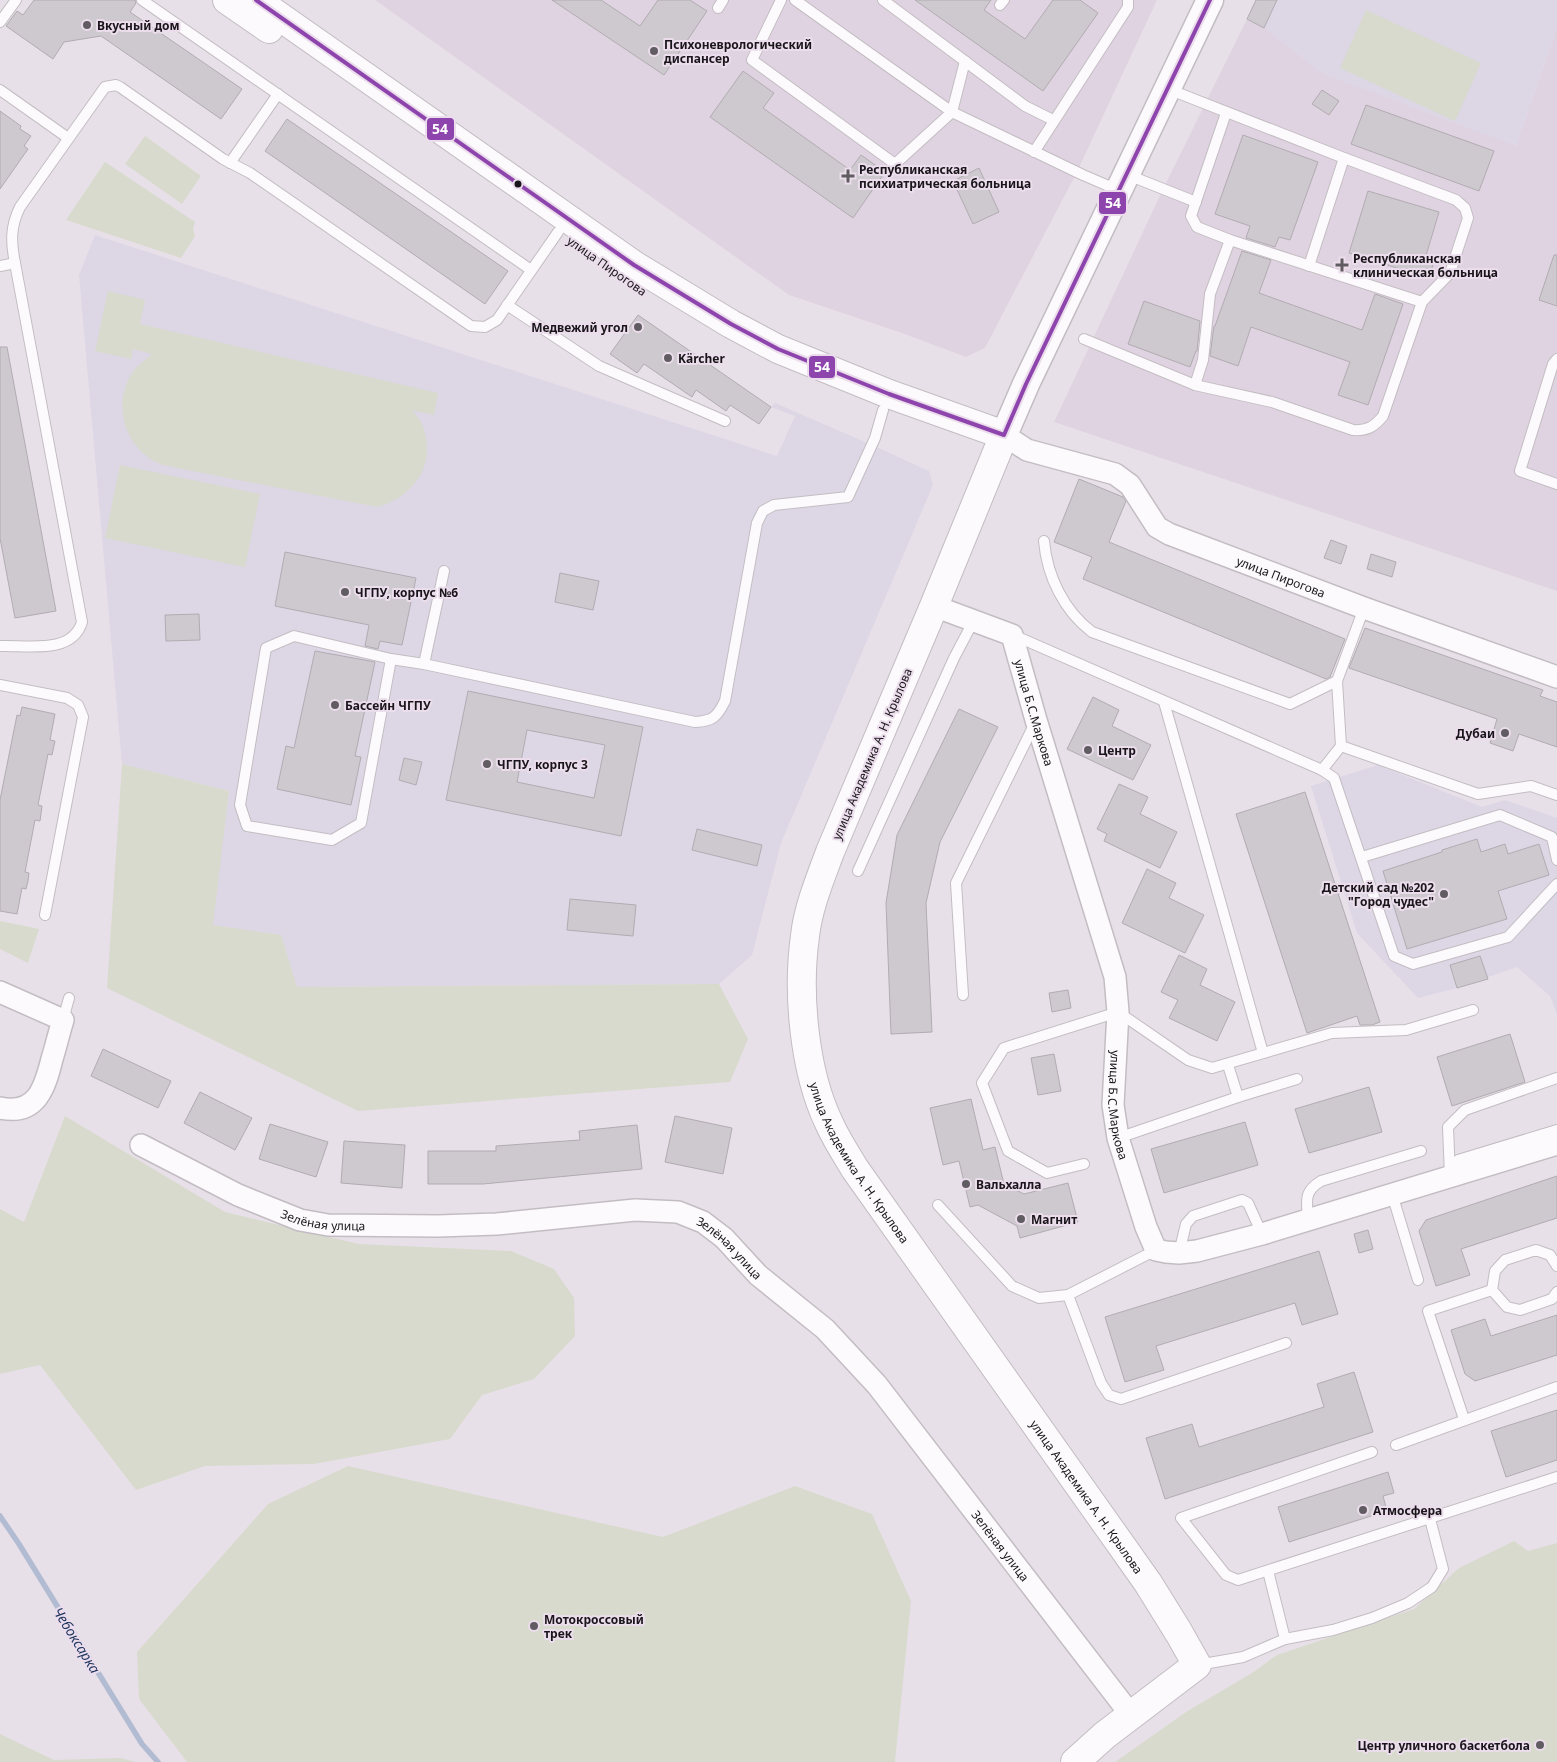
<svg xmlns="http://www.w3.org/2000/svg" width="1557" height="1762" font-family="'Noto Sans',sans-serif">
<rect width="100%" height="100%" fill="#e8e0e8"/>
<!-- built -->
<g fill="#e0d3e1">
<path d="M375,0H1157L1077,172L985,348L966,357L899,332L789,295Z"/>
<path d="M1247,19L1516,146L1557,27V591L1054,422L1163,189Z"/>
</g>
<!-- education -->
<g fill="#ddd6e5">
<path d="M1256,0H1557V27L1516,146L1323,74L1264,28L1247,19Z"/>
<path d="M95,235L777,456L795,416L771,407L775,403L872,445L929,471L933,485L781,843L752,955L719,984L297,987L281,935L212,925L229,791L122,764L79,275Z"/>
<path d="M1378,765L1482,807L1505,800L1557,818V1014L1550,996L1517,967L1457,988L1418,998L1357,933L1311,786Z"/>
</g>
<!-- green -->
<g fill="#d8dacd">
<path d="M1366,10L1481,63L1455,121L1340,68Z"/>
<path d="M145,136L201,176L182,204L125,164Z"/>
<path d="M105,162L195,222L193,229L195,236L181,258L66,220Z"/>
<path d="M108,291L145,300L140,324L438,393L434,415L412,410C417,416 422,422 424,430C436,466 412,498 377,507L182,469C172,467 160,465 152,460C124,442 113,405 131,375C136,366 145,360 152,354L133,349L131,359L95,351Z"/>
<path d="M120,465L260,494L245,567L105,538Z"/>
<path d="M122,764L229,791L213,925L281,935L297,987L719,984L748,1039L730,1082L358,1111L107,988Z"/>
<path d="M0,921L39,929L28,963L0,949Z"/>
<path d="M65,1116L225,1212L359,1244L511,1251L554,1269L574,1298L575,1336L534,1379L482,1395L450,1439L314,1464L205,1466L136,1490L40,1365L0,1374V1209L24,1222Z"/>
<path d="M348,1466L663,1537L795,1486L872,1514L911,1601L895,1762H187L139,1699L137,1652L268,1504Z"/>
<path d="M1514,1541L1528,1551L1557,1543V1762H1115L1186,1712L1252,1673L1277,1655L1414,1609L1459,1568Z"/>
<path d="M0,1734L54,1760L121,1758L135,1762H0Z"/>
</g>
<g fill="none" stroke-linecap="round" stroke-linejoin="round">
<!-- stream -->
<path stroke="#b1bbd2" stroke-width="5.5" d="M0,1516L19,1544L142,1744L158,1762"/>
</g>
<!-- building -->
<g fill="#cec9ce" stroke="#b1abb2" fill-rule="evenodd">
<path d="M34,0H135L136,3L130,12L242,89L221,119L101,36L64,42L53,59L6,26L17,11L23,15Z"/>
<path d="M552,0H601L640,26L658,0H690L707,11L664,75Z"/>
<path d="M915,0H991L984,10L1025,39L1053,0H1080L1098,13L1043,91Z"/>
<path d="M1256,0H1277L1264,28L1247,19Z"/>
<path d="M743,71L774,93L763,108L850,170L861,155L885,172L853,218L710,117Z"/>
<path d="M1322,90L1339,101L1329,115L1312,104Z"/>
<path d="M1366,105L1494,151L1479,191L1351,144Z"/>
<path d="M0,111L21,126L20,129L31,136L24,146L28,149L0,189Z"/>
<path d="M287,119L508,271L485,304L265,151Z"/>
<path d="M1243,135L1318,162L1290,240L1279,237L1275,247L1246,238L1250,226L1215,214Z"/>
<path d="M979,168L999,212L973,224L953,181Z"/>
<path d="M1368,191L1439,212L1425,259L1434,261L1429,278L1349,253Z"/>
<path d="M1242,251L1271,260L1259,293L1362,330L1375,294L1403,304L1368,405L1338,395L1350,362L1251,327L1238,366L1210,356L1214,326H1215Z"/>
<path d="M1554,255H1557V306L1539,300Z"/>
<path d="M1144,301L1200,321L1197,351H1196L1190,367L1128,344Z"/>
<path d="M638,315L771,407L759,424L730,405L726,411L696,390L692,397L644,364L637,373L610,354Z"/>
<path d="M0,347H7L56,611L15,618L0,538Z"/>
<path d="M1079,479L1123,497L1126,501L1109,542L1345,639L1330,677L1326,679L1083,579L1092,557L1054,542Z"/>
<path d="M1331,540L1347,546L1341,564L1324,558Z"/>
<path d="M285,552L416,578L402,645L380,641L378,649L365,646L369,625L275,606Z"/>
<path d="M1371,554L1396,562L1392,577L1367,569Z"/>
<path d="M560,573L599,581L593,610L555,602Z"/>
<path d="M199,614L200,640L166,641L165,615Z"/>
<path d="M1365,628L1543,690L1540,696L1557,702V747L1519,734L1513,751L1490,743L1497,719L1349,668Z"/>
<path d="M315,651L375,662L355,756L361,757L351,805L277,789L286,746L294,748Z"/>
<path d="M468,691L643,727L621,836L446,800ZM527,730L605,745L594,798L517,782Z"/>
<path d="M1093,697L1119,710L1112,726L1151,745L1133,780L1067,749Z"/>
<path d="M22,707L55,714L50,740L55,741L52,755L48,754L38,805L42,806L40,821L35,820L25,872L29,873L28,881L26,889L22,888L17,914L0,911V800L17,715L20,716Z"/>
<path d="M959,709L998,727L940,842L926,903L932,1032L891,1034L886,903L897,835Z"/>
<path d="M404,758L422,762L416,785L399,780Z"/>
<path d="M1119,784L1148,797L1140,814L1177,832L1160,868L1104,841L1107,834L1097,829Z"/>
<path d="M1305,792L1380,1022L1372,1025H1360L1357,1016L1307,1033L1236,814Z"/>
<path d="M697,829L762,845L757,866L692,850Z"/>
<path d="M1477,839L1481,852L1505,844L1508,854L1539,844L1549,875L1498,891L1507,919L1407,949L1383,871L1442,852V850Z"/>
<path d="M1147,869L1176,883L1169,898L1204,915L1185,953L1122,923Z"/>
<path d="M570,899L636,905L633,936L567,930Z"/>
<path d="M1179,955L1207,969L1200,985L1235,1002L1217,1041L1169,1018L1178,1000L1161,992Z"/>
<path d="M1480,956L1488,979L1457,988L1450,965Z"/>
<path d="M1068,990L1071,1008L1052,1012L1049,993Z"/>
<path d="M1510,1034L1525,1082L1452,1106L1437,1057Z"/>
<path d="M103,1049L171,1081L158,1108L91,1076Z"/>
<path d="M1054,1054L1061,1091L1038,1095L1031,1058Z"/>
<path d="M1369,1087L1382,1132L1309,1153L1295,1109Z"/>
<path d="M200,1092L252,1118L235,1150L184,1123Z"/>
<path d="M971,1099L983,1150L995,1147L1004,1184L1024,1194L1068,1183L1078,1222L1020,1238L1017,1226L978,1205L970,1207L959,1161L943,1165L930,1108Z"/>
<path d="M675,1116L732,1128L723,1174L665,1162Z"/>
<path d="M1245,1122L1258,1165L1164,1193L1151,1149Z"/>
<path d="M270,1124L328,1142L316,1177L259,1159Z"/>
<path d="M637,1125L642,1169L483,1184H428V1151H496V1146L580,1140L579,1131Z"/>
<path d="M344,1141L405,1145L402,1188L341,1183Z"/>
<path d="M1557,1176V1218L1461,1249L1470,1275L1436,1286L1419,1231L1426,1220Z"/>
<path d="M1368,1230L1373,1249L1359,1253L1354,1234Z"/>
<path d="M1319,1251L1338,1314L1302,1325L1295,1303L1156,1346L1164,1370L1125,1382L1105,1317Z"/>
<path d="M1557,1315V1355L1475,1381L1465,1374L1451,1330L1485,1319L1491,1336Z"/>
<path d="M1354,1372L1373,1432L1165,1499L1146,1438L1192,1424L1199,1447L1324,1407L1317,1384Z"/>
<path d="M1557,1410V1460L1506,1477L1491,1431Z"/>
<path d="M1388,1472L1394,1493L1383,1496L1387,1511L1289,1542L1278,1507Z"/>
</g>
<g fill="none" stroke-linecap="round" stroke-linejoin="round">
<defs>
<g id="service">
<path d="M142,0L531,270"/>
<path d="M781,0L752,60L895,164L952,112L965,61"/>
<path d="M795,0L952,112L1083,175L1118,190"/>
<path d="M883,0L1025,106L1053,120"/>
<path d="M1000,5L1004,0"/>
<path d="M718,8L723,0"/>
<path d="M0,22L16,0"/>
<path d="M0,90L68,138"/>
<path d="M1034,152L1128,7V0"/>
<path d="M230,163L278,94"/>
<path d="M1128,175L1196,202"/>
<path d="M1230,240L1422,302"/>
<path d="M0,266L15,263"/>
<path d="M1309,266L1344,158"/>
<path d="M507,305L599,366L725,421"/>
<path d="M1084,339L1195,385L1272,402L1353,430C1367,431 1374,427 1383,416L1422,302L1450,273L1468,218L1465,208L1456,200L1344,158L1168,89"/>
<path d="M1557,359L1553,364L1520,471L1557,484"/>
<path d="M1195,385L1203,360L1210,294L1230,240L1197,227L1191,216L1226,113"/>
<path d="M1044,541C1047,576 1064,611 1092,632L1290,704L1337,681"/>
<path d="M1013,635L1322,770L1341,746L1478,794L1531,786L1557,795"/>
<path d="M0,646C27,645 72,655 82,622L15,263C11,243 10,227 20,207L105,87L116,85L120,87L223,159L250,173L471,326L485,327L497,320L558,232"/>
<path d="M391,659L361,823L332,840L247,826L240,805L266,648L294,636L391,659L424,664L695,722C713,721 717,717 725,701L757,523L763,511L774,505L848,497L875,438L883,410"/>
<path d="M424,664L444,571"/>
<path d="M0,685L67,698L78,705L83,717L45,915"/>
<path d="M1164,702L1263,1053"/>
<path d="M1341,746L1337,681L1364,608"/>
<path d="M1322,770L1334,778L1394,956L1413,964L1508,937L1557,884"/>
<path d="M1362,857L1500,815L1552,837L1557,860"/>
<path d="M858,871L954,658L974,620"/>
<path d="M963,995L956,883L1035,723"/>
<path d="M63,1020L69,998"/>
<path d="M1238,1097L1297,1079"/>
<path d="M1118,1138L1238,1097L1228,1065"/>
<path d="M1084,1164L1047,1173L1008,1151L982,1083L1004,1048L1118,1012L1188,1060L1212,1068L1332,1033L1406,1030L1473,1010"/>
<path d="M1450,1175L1458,1160L1557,1130"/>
<path d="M1450,1176L1448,1127L1465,1110L1557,1078"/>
<path d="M1392,1194L1418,1280"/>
<path d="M938,1205L1012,1286L1039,1298L1068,1295L1156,1250"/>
<path d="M1308,1220C1307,1201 1303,1192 1321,1181L1421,1151"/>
<path d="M1179,1253L1186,1224L1193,1216L1242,1200L1248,1203L1262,1234"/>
<path d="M1557,1266L1550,1255L1536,1250L1505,1260L1495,1271L1492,1290L1507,1307L1520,1310L1552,1299L1557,1292"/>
<path d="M1068,1295L1101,1383L1109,1395L1121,1399L1286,1343"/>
<path d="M1464,1419L1428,1311L1492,1290"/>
<path d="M1396,1445L1557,1387"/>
<path d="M1372,1452L1181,1518L1226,1575L1238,1580L1557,1477"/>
<path d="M1268,1571L1285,1639"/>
<path d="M1198,1665L1243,1657L1285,1639L1333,1630L1372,1618L1408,1603L1432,1587L1443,1569L1430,1519"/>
</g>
<g id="minor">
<path id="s1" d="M1004,435L1027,450L1115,474L1130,485L1157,527L1169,534L1364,608L1557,677"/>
<path id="s2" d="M934,606L1012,635L1036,720L1115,977L1118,1012L1113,1105L1118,1138L1146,1227L1156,1250L1166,1252L1179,1253L1197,1251L1262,1234L1557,1144"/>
<path d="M0,992L63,1020C59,1033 56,1046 52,1059C45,1087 37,1116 0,1108"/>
<path id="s3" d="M141,1145L238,1195L300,1220L328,1225L438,1226L497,1224L635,1210L678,1212L703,1222L724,1238L758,1275L825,1329L877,1385L1131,1715"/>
</g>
<path id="tertiary" d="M1004,435L1026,384L1210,0"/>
<g id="secondary">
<path d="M227,0L269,29"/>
<path id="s4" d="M256,0L634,265L731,324L778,349L889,394L1004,435L934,606L830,852C820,879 808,908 805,936C797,993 804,1071 829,1123C836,1139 846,1154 855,1169L1148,1583L1179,1633L1197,1665L1105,1735L1075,1762"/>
</g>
</defs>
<!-- service casing -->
<use href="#service" stroke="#c3bdc3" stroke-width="12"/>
<!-- minor casing -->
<use href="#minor" stroke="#c3bdc3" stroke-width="24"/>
<!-- tertiary casing -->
<use href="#tertiary" stroke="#c3bdc3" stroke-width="29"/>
<!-- secondary casing -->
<use href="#secondary" stroke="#c3bdc3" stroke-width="30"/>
<!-- service -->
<use href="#service" stroke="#fcfafc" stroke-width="10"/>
<!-- minor -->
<use href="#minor" stroke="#fcfafc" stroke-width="21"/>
<!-- tertiary -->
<use href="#tertiary" stroke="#fcfafc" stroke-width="26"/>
<!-- secondary -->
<use href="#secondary" stroke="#fcfafc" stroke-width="28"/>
<defs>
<path id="bus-1" d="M256,0L634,265L731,324L778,349L889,394L1004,435L1026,384L1210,0"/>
</defs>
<!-- bus-1 casing -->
<use href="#bus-1" stroke="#ebddec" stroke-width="8"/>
<!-- bus-1 -->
<use href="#bus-1" stroke="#8e44ad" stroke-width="4"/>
</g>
<!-- markers -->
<g fill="#615c62" stroke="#ebddec" stroke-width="2">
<circle cx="87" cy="25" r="5"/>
<circle cx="654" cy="51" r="5"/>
<path d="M845.5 168.5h5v5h5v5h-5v5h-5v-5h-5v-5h5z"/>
<path d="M1339.5 257.5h5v5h5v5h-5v5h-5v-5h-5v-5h5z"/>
<circle cx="638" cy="327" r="5"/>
<circle cx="668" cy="358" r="5"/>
<circle cx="345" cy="592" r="5"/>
<circle cx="335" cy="705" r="5"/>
<circle cx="1505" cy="733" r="5"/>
<circle cx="1088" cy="750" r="5"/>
<circle cx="487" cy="764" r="5"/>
<circle cx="1444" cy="894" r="5"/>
<circle cx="966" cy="1184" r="5"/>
<circle cx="1021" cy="1219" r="5"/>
<circle cx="1363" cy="1510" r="5"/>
<circle cx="534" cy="1626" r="5"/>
<circle cx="1540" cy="1745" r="5"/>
</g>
<circle fill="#19151a" stroke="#ebddec" stroke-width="2" cx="518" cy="184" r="4.5"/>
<g text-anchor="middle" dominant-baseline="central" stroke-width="4" stroke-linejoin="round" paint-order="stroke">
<!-- poi labels -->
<g font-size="12" font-weight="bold" fill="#19151a" stroke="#ebddec" text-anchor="start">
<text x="97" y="25">Вкусный дом</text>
<text x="664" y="44">Психоневрологический<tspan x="664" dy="14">диспансер</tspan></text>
<text x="859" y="169">Республиканская<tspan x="859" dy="14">психиатрическая больница</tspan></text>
<text x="1353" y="258">Республиканская<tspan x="1353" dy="14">клиническая больница</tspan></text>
<text x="628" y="327" text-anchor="end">Медвежий угол</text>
<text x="678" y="358">Kärcher</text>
<text x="355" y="592">ЧГПУ, корпус №6</text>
<text x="345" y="705">Бассейн ЧГПУ</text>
<text x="1495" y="733" text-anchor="end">Дубаи</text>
<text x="1098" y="750">Центр</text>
<text x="497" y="764">ЧГПУ, корпус 3</text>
<text x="1434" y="887" text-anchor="end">Детский сад №202<tspan x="1434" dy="14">"Город чудес"</tspan></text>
<text x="976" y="1184">Вальхалла</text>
<text x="1031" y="1219">Магнит</text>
<text x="1373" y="1510">Атмосфера</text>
<text x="544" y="1619">Мотокроссовый<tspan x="544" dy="14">трек</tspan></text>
<text x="1530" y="1745" text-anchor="end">Центр уличного баскетбола</text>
</g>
<!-- street labels -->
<g font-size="12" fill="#19151a" stroke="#ebddec">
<text transform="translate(607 266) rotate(35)">улица Пирогова</text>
<text stroke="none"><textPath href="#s1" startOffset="321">улица Пирогова</textPath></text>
<text stroke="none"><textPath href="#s2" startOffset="164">улица Б.С.Маркова</textPath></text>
<text transform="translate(872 754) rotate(-67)">улица Академика А. Н. Крылова</text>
<text stroke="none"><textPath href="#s2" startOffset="569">улица Б.С.Маркова</textPath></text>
<text stroke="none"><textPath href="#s4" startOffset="1650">улица Академика А. Н. Крылова</textPath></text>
<text stroke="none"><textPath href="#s3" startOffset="199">Зелёная улица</textPath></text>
<text stroke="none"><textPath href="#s3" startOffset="619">Зелёная улица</textPath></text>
<text stroke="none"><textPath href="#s4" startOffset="2055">улица Академика А. Н. Крылова</textPath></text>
<text stroke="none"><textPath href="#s3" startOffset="1024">Зелёная улица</textPath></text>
</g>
<!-- water labels -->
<g font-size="14" font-style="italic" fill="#213861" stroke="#ebddec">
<text transform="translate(77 1640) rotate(58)">Чебоксарка</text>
</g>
</g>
<g stroke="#ebddec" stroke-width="2">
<rect x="426" y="117" width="29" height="24" rx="5" fill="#8e44ad"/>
<rect x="1098" y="191" width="29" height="24" rx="5" fill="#8e44ad"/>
<rect x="808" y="355" width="28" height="24" rx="5" fill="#8e44ad"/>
</g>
<g font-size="14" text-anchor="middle" font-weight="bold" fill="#fff">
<text x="440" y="134">54</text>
<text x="1113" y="208">54</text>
<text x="822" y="372">54</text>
</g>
</svg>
